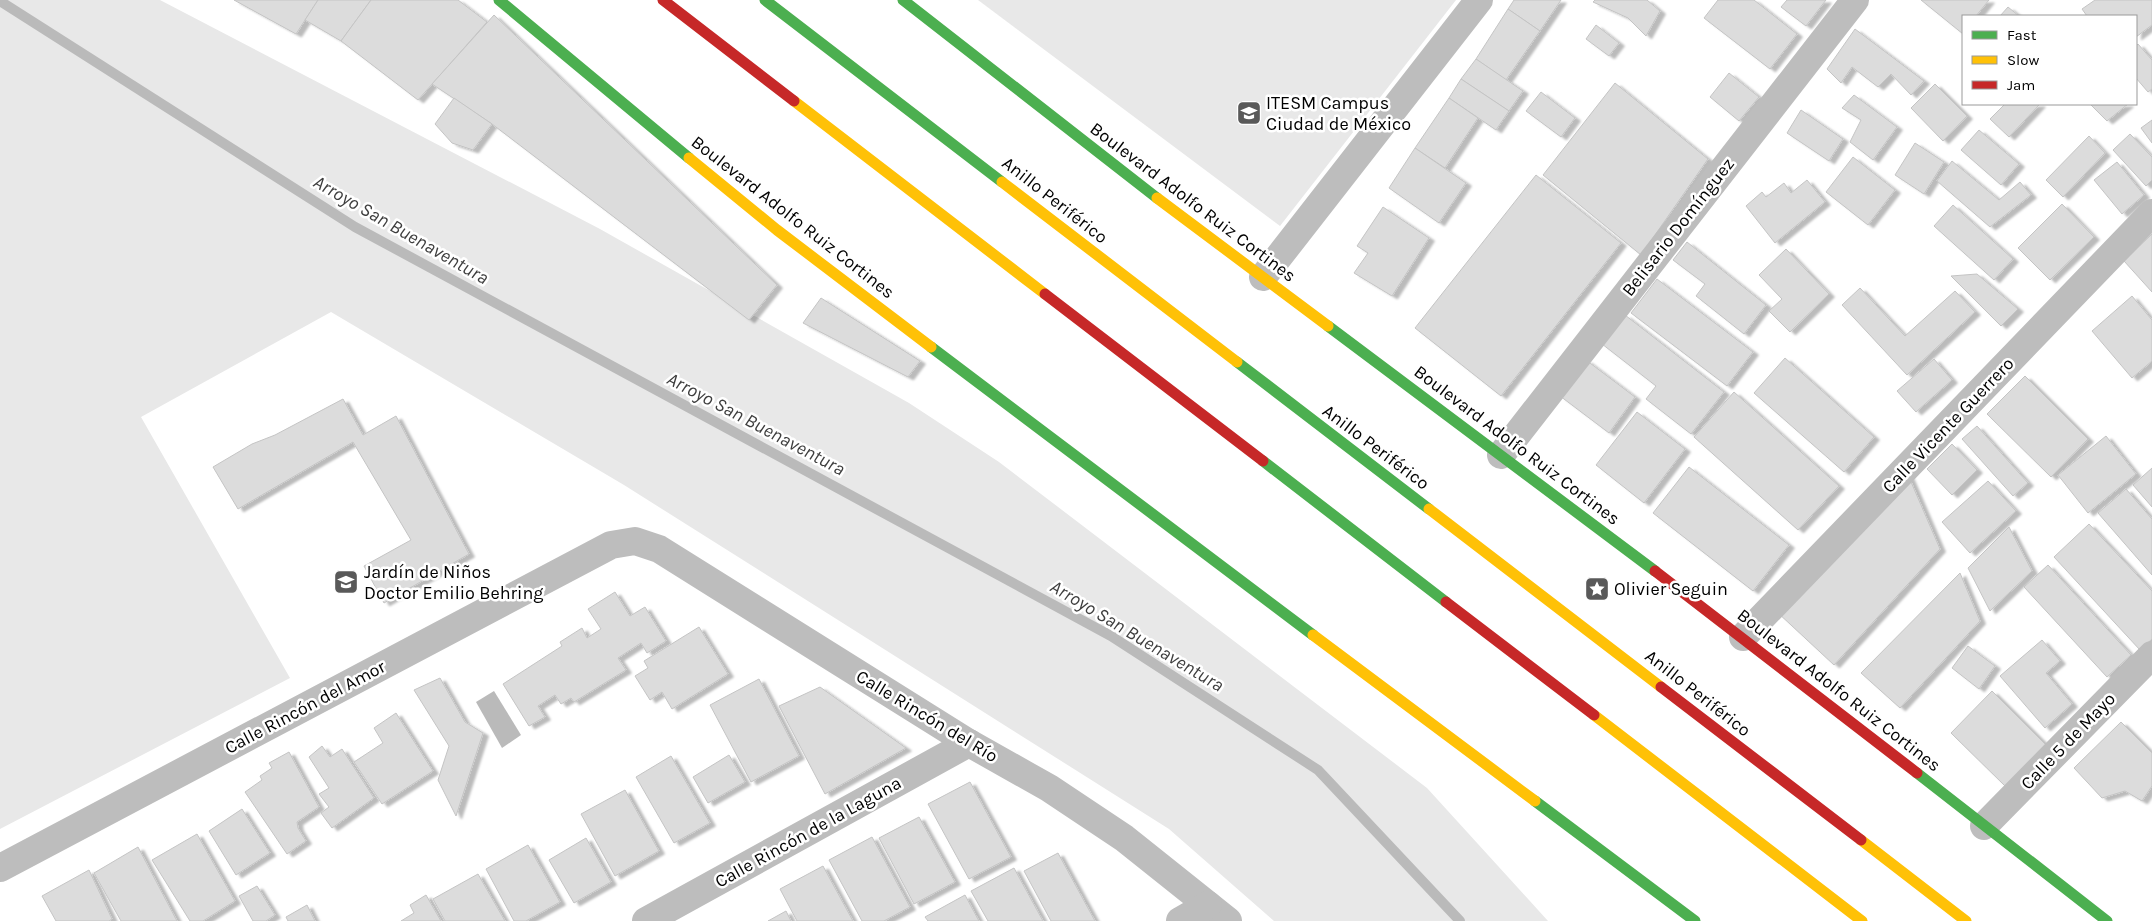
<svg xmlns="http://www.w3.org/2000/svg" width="2152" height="921" font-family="Karla,sans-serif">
<defs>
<filter id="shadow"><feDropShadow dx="5.5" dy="3" stdDeviation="1" flood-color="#0004"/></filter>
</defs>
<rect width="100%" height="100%" fill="#fff"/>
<!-- green -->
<g fill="#e8e8e8">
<path d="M0,0H160L600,229L909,403L999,462L1427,788L1548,921H1274L1169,829L624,485L331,312L141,417L290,678L0,829Z"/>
<path d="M978,0H1456L1280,226Z"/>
</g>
<!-- water -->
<path fill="#bababa" d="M494,691L521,735L502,748L476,702Z"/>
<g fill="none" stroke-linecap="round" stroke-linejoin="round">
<!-- stream -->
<path stroke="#bababa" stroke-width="10" d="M0,1L355,227L1111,636L1318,770L1460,921"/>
</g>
<!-- building -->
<g fill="#dcdcdc" stroke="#c4c4c4" filter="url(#shadow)">
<path d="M234,0H318L296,34Z"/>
<path d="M318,0H371L341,41L305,20Z"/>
<path d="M371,0H458L487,22L418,100L341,41Z"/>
<path d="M1514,0H1561L1540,31L1508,9Z"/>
<path d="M1595,0H1647L1660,11L1646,36L1628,18L1593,2Z"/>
<path d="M1718,0H1754L1797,34L1770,69L1704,18Z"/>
<path d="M1787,0H1826L1806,26L1781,7Z"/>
<path d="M1921,0H1989L1976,16H1963V34Z"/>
<path d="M2095,0H2152V25L2136,37V16H2087L2082,9Z"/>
<path d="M2008,7L2019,16H2000Z"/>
<path d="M1508,9L1540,31L1506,80L1476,59Z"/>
<path d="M494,15L777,285L749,320L492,124L432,84Z"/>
<path d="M1596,25L1619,43L1609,56L1586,39Z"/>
<path d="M1855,29L1924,81L1911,95L1891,74L1878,87L1852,67L1841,83L1827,69Z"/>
<path d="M2138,44L2152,60V89L2148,92L2136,78V46Z"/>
<path d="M1476,59L1523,91L1509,111L1461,79Z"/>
<path d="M1729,73L1759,97L1739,121L1710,97Z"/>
<path d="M1461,79L1509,111L1496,130L1449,98Z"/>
<path d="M1615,83L1708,159L1641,255L1543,175Z"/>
<path d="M1935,84L1967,116L1943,141L1911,108Z"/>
<path d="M1541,92L1575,118L1561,137L1526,111Z"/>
<path d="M1854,95L1897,127L1873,160L1850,142L1861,120L1842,108Z"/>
<path d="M454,98L492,124L473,150L452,143L435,124Z"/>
<path d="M1449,98L1478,118L1445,168L1415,148Z"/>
<path d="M2005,104H2040L2009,137L1990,119Z"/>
<path d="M2090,104H2128L2107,121Z"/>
<path d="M1801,110L1843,139L1829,161L1787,133Z"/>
<path d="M2152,120V143L2141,128Z"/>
<path d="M1979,130L2019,164L2001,185L1961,150Z"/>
<path d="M2130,134L2152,157V180L2146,186L2113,150Z"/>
<path d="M2089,136L2105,153L2063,197L2046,180Z"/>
<path d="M1915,143L1944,162L1924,194L1895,175Z"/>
<path d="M1415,148L1466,183L1439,223L1389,188Z"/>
<path d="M1853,157L1895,190L1868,225L1826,192Z"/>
<path d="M1952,161L1999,200L2020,182L2031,195L1990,227L1937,181Z"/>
<path d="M2117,162L2144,195L2122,214L2094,180Z"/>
<path d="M1536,175L1621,243L1501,396L1415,328Z"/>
<path d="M1807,180L1825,202L1775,243L1746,206L1762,192L1766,197L1784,183L1791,193Z"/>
<path d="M2062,204L2094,237L2050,280L2018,248Z"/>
<path d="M1953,205L2013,259L1994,280L1934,226Z"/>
<path d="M1383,207L1429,238L1392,296L1354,273L1368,253L1357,246Z"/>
<path d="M2152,234V292L2124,261Z"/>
<path d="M1687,242L1766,305L1744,334L1696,296L1705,284L1673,260Z"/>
<path d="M1786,249L1829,294L1790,332L1769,311L1782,299L1759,275Z"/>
<path d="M1977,274L2018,309L2001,326L1951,276Z"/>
<path d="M1657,279L1753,352L1727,386L1631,313Z"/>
<path d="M1860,288L1905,336L1955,291L1975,312L1907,375L1842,305Z"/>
<path d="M2132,296L2152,320V361L2132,378L2092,331Z"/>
<path d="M821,298L920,361L908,377L803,323Z"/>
<path d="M1625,315L1724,392L1691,434L1646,399L1656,386L1602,344Z"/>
<path d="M1785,358L1874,437L1844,472L1754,393Z"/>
<path d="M1934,359L1952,380L1916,412L1897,391Z"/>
<path d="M1586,360L1635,397L1609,433L1560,396Z"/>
<path d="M2025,376L2088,439L2051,477L1987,414Z"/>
<path d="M1734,392L1839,486L1798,530L1694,437Z"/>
<path d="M343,399L363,435L396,416L469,554L384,603L364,566L411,540L353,442L238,509L213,467L252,444L275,435Z"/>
<path d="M1637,412L1685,449L1644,503L1596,465Z"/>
<path d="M1977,426L2028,483L2013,496L1962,439Z"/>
<path d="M2106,436L2136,474L2088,513L2058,475Z"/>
<path d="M1952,444L1977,470L1952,495L1927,469Z"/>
<path d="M1689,467L1789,545L1753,591L1653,513Z"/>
<path d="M2152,468V507L2133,485Z"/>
<path d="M1908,475L1940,549L1834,665L1777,612Z"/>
<path d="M1988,481L2016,511L1970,553L1942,522Z"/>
<path d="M2126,489L2152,519V575L2098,513Z"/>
<path d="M2089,524L2152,591V639L2140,650L2054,557Z"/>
<path d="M2009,527L2032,571L1990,611L1968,568Z"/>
<path d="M2048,565L2131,655L2107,677L2024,587Z"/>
<path d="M1960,573L1980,621L1900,708L1861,673Z"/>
<path d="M615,592L630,616L645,607L666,641L647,653L641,643L618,658L626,670L574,702L571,698L561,704L555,695L538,706L545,717L529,726L503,684L562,646L560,642L582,628L587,638L601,629L588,609Z"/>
<path d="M699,627L728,674L672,709L662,692L650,700L635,676L648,668L644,661Z"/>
<path d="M2042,640L2060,661L2046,673L2072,704L2045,728L2000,676Z"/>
<path d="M1968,646L1995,666L1979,689L1952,668Z"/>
<path d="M440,678L465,722L483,733L456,816L438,780L449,746L414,690Z"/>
<path d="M759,679L799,756L751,782L710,705Z"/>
<path d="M820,687L906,748L825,794L779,706Z"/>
<path d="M1992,691L2046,745L2005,786L1951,733Z"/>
<path d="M396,713L433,771L382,804L354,762L383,743L374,728Z"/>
<path d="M2121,722L2152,753V786L2142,801L2125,791L2102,798L2074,768Z"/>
<path d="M322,746L330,757L342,749L374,798L332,828L321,813L329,807L319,794L329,788L309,757Z"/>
<path d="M289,752L319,807L297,822L298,828L306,841L287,854L245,792L262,780L260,776L272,768L269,763Z"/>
<path d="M729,755L745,782L708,803L693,777Z"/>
<path d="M671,756L710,823L674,843L636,777Z"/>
<path d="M970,782L1011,857L969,879L928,804Z"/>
<path d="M625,790L659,851L615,876L581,814Z"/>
<path d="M242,809L270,853L236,875L209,831Z"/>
<path d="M919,817L955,882L914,904L879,838Z"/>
<path d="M197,834L235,901L203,921H190L152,860Z"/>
<path d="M872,837L910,907L884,921H862L829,860Z"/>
<path d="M586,838L611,882L574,903L549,860Z"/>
<path d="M528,845L560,902L526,921H514L486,869Z"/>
<path d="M138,847L177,921H121L94,873Z"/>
<path d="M1058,853L1095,921H1051L1024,871Z"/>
<path d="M823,866L853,921H797L780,889Z"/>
<path d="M1014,868L1043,921H988L971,891Z"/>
<path d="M89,870L112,919L109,921H56L42,896Z"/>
<path d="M478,874L505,921H445L433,899Z"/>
<path d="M257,886L275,915L266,921H253L239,896Z"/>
<path d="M426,895L441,921H401L414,913L410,905Z"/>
<path d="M965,895L979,921H928L925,917Z"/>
<path d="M307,905L315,921H288L286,917Z"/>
<path d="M786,911L791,921H768Z"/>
</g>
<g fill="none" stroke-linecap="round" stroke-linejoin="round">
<!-- street -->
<g stroke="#bdbdbd" stroke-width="28">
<path d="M1263,277L1479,0"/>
<path d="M1501,455L1855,0"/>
<path d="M1743,637L2152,213"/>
<path d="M1984,826L2152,655"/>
<path d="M0,868L611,545L635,541L659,549L969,743L1049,788L1124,838L1228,921"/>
<path d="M646,921L969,743"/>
<path d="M1180,921L1208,905"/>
</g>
<!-- fast -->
<g stroke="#4caf50" stroke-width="11">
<path d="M499,0L689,158"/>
<path d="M765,0L1002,182"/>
<path d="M903,0L1157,198"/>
<path d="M1328,326L1655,571"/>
<path d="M931,347L1313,635"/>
<path d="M1237,362L1429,509"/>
<path d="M1263,461L1446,602"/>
<path d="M1917,773L2107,921"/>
<path d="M1535,801L1695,921"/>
</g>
<!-- slow -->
<g stroke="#ffc107" stroke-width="11">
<path d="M794,101L1045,294"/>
<path d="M689,158L777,230L931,347"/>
<path d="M1002,182L1237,362"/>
<path d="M1157,198L1328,326"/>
<path d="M1429,509L1661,687"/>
<path d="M1313,635L1535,801"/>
<path d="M1594,715L1862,921"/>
<path d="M1861,840L1966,921"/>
</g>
<!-- jam -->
<g stroke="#c62828" stroke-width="11">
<path d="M663,0L794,101"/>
<path d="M1045,294L1263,461"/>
<path d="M1655,571L1917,773"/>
<path d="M1446,602L1594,715"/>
<path d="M1661,687L1861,840"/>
</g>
</g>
<!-- icons -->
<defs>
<symbol id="university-square" viewBox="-11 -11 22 22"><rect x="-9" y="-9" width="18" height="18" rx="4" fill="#595959" stroke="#fff"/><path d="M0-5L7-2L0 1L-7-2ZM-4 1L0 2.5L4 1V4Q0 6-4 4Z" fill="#fff"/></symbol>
<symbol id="school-square" viewBox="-11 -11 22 22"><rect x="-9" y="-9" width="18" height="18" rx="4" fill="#595959" stroke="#fff"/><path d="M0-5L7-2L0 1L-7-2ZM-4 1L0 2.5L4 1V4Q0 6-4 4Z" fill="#fff"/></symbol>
<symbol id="sight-square" viewBox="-11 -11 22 22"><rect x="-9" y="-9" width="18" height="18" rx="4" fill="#595959" stroke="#fff"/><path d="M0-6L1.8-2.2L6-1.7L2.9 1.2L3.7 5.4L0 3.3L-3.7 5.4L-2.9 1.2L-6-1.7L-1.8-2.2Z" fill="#fff"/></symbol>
</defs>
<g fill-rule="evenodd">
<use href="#university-square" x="1235" y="99" width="28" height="28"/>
<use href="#school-square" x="332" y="568" width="28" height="28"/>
<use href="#sight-square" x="1583" y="575" width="28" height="28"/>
</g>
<g text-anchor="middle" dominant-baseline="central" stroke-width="5" stroke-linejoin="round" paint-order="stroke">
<!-- poi labels -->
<g font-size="18" fill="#000" stroke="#fff" text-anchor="start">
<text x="1266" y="103">ITESM Campus<tspan x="1266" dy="21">Ciudad de México</tspan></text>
<text x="364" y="572">Jardín de Niños<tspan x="364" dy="21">Doctor Emilio Behring</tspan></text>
<text x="1614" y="589">Olivier Seguin</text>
</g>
<!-- street labels -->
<g font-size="18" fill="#000" stroke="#fff">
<text transform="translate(1055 200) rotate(38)">Anillo Periférico</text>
<text transform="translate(1193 202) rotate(37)">Boulevard Adolfo Ruiz Cortines</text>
<text transform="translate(793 217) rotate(38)">Boulevard Adolfo Ruiz Cortines</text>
<text transform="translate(1678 227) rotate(-52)">Belisario Domínguez</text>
<text transform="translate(1948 425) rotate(-46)">Calle Vicente Guerrero</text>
<text transform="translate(1517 445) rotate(37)">Boulevard Adolfo Ruiz Cortines</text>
<text transform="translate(1376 447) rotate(37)">Anillo Periférico</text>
<text transform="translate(1839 690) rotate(38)">Boulevard Adolfo Ruiz Cortines</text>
<text transform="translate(1698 693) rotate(38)">Anillo Periférico</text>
<text transform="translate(305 707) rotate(-28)">Calle Rincón del Amor</text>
<text transform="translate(927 716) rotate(31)">Calle Rincón del Río</text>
<text transform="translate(2068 741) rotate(-46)">Calle 5 de Mayo</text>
<text transform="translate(808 832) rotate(-29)">Calle Rincón de la Laguna</text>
</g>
<!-- water labels -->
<g font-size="19" font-style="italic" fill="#3e3e3e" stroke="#fff">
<text transform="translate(401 230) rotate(30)">Arroyo San Buenaventura</text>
<text transform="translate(756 424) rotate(28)">Arroyo San Buenaventura</text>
<text transform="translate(1137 636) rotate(31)">Arroyo San Buenaventura</text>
</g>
</g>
<!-- legend -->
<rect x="1962" y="15" width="175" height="90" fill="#ffffff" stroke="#999999"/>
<rect x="1972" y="31" width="25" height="8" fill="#4caf50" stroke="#999999"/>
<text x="2007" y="40" font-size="15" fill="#000000">Fast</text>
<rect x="1972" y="56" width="25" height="8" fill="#ffc107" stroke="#999999"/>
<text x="2007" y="65" font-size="15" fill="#000000">Slow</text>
<rect x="1972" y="81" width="25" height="8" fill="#c62828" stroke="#999999"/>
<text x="2007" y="90" font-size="15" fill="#000000">Jam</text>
</svg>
